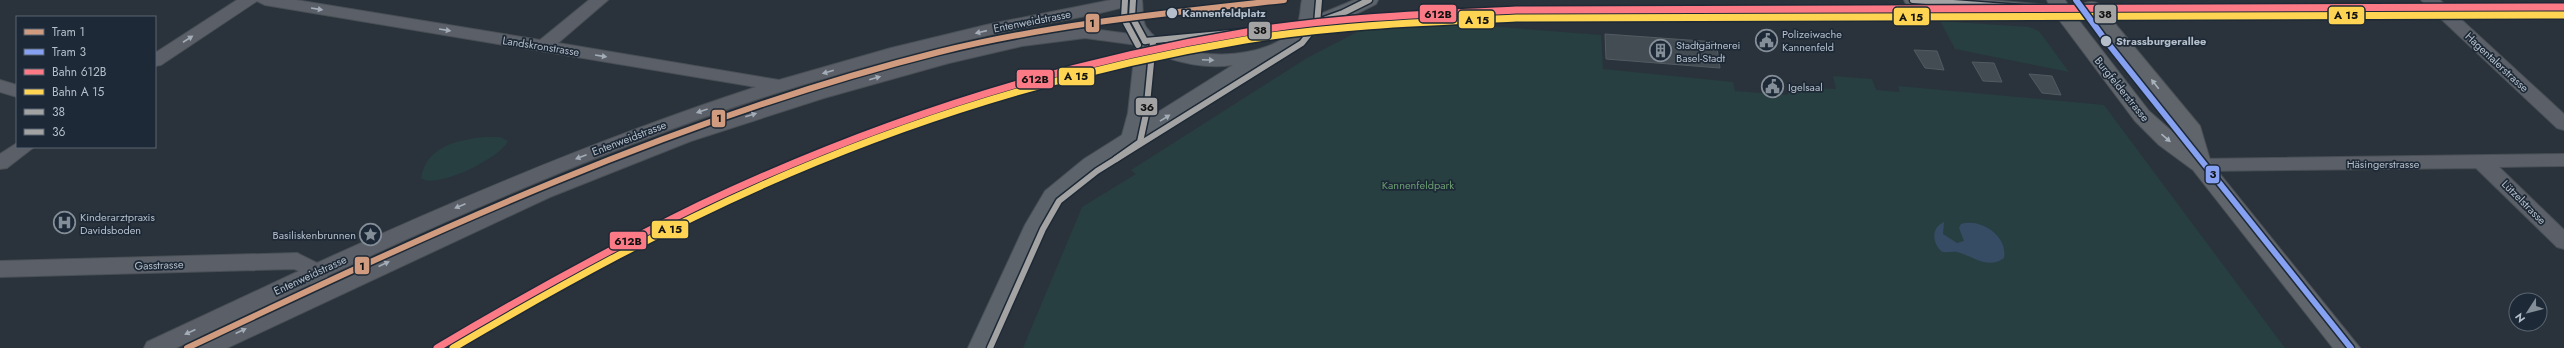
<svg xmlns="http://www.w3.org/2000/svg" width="2564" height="348" font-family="Jost,sans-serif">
<rect width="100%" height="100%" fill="#2a333b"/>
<!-- green -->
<g fill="#273f41">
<path d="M1384,18L1601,35L1603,69L1733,82L1735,91L1788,95L1787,87L1836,89L1833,76L1872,79L1876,90L1900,92L1898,86L2104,105L2285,348H1023L1082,207L1136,174L1131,170L1307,58Z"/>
<path d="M1940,21L2029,27L2039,31L2069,72L1955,49Z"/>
<path d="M484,137H500L508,141C501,158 435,190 421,178C426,146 458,140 484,137Z"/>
</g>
<!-- water -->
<path fill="#364c65" d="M1944,222L1943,234L1957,243L1964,241L1959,228L1961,224C1981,218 2008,236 2004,258C1988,270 1973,256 1957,252C1951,251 1946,254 1941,251C1932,242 1931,228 1944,222Z"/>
<!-- building -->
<g fill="#444c53" stroke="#525a62">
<path d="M1605,34L1716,42L1720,68L1606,59Z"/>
<path d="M1914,50L1937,51L1944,70L1925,68Z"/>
<path d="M1972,62L1994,63L2002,82L1983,81Z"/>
<path d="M2029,74L2052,76L2061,95L2042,93Z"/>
</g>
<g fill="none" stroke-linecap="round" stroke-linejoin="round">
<defs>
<g id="street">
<path d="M237,0H296L540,40L589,0H608L558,43L779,80L891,48L986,25L1111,0H1137L1134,4C1096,16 1056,21 1017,29C959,41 902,56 846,72C667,123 496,197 327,276L331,281L536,187L677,133L810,90L939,55L1022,36L1085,28L1145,36L1151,37L1154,41L1151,45L1145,46L1085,38L1022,46L949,63L824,98L691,141L550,197L227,348H195L198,342L314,289L310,284L176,348H144L147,342L299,271L294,269L0,277V261L297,253L317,263C461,197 606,136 756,87L265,5L257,1L161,65L155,66V53Z"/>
<path d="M2421,0H2440L2564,114V130L2557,128Z"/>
<path d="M0,80L17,85V97L0,92Z"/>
<path d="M17,143V147H34L7,168L0,169V154Z"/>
<path d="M2564,154V166L2499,167L2564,230V249L2557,247L2476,168L2201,171L2194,170L2191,165L2194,160L2201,159Z"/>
</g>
<path id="secondary" d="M1904,0H1989L2049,5L2047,0H2065L2069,6L2083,7L2085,3C2093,1 2098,2 2103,8L2564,4V16L2112,20L2200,126L2211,163L2360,348H2333L2193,170L2159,145L2135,121L2057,17L1913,6L1906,4ZM2077,18L2092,19L2182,132L2184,142L2149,111Z"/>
<path id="primary" d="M1124,0H1142C1143,7 1142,21 1146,27C1171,64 1274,64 1297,24C1301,18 1300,7 1302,0H1320L1318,15L1354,0H1378L1376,4L1350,17L1313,30L1294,49L1271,57L1100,169L1061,201L1047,225L994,348H968L1025,225L1045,191L1084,159L1122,135L1128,113L1136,40L1126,28ZM1154,53C1180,63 1205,69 1233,65L1147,119Z"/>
</defs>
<!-- street casing -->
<use href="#street" stroke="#494f55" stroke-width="2"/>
<!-- secondary casing -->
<use href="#secondary" stroke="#494f55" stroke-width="2"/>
<!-- primary casing -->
<use href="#primary" stroke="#484f57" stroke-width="2"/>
<!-- street -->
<use href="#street" fill="#5b6068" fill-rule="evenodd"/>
<!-- secondary -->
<use href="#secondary" fill="#60656c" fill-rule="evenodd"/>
<!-- primary -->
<use href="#primary" fill="#5d636a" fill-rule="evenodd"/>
<defs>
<g id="bus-1">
<path d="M1133,0L1132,17L1145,41"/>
<path d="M1913,0L2099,14L2564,10"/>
<path d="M1145,41L1307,26L1343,13L1369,0"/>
</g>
<g id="bus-2">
<path d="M1125,0L1124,19L1138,45"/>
<path d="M1116,159L1140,142L1146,114L1153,42"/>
<path d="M990,348L1043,229L1059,201L1097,171L1302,43L1317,24L1319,0"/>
</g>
</defs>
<!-- bus-1 casing -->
<use href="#bus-1" stroke="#1d2936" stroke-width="9"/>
<!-- bus-2 casing -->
<use href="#bus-2" stroke="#1d2936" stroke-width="9"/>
<!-- bus-1 -->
<use href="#bus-1" stroke="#a3a3a3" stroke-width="6"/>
<!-- bus-2 -->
<use href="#bus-2" stroke="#a3a3a3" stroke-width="6"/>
<defs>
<path id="rail-1" d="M437,348C523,297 610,249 700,205C873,123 1057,63 1247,32C1336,17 1426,14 1516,10L2564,7"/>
<path id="rail-2" d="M453,348C562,284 673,223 790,173C935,111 1089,66 1245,40C1335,25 1426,22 1516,18L2564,15"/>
</defs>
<!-- rail-1 casing -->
<use href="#rail-1" stroke="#1d2936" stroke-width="10"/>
<!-- rail-2 casing -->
<use href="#rail-2" stroke="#1d2936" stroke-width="10"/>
<!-- rail-1 -->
<use href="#rail-1" stroke="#fc7a86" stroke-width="7"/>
<!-- rail-2 -->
<use href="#rail-2" stroke="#fed452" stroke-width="7"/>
<defs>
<path id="tram-1" d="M187,348C431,232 676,118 939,52C1052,24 1168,13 1284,0"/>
<path id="tram-2" d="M2076,0L2106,41L2351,348"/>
</defs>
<!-- tram-1 casing -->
<use href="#tram-1" stroke="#1d2936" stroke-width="9"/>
<!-- tram-2 casing -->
<use href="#tram-2" stroke="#1d2936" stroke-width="9"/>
<!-- tram-1 -->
<use href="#tram-1" stroke="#d09b7e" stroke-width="6"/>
<!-- tram-2 -->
<use href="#tram-2" stroke="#86a1f1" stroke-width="6"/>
</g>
<!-- one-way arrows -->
<defs><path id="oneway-solid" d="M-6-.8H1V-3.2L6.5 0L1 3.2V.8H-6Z"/></defs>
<g fill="#a3acb7">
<use href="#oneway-solid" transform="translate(317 9) rotate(9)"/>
<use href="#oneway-solid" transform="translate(445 30) rotate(9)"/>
<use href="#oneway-solid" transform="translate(981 32) rotate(167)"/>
<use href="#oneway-solid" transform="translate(188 39) rotate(-33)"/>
<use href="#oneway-solid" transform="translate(601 56) rotate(9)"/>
<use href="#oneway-solid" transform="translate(828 72) rotate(164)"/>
<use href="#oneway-solid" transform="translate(875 78) rotate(-16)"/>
<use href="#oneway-solid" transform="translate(702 111) rotate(161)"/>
<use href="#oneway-solid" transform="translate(751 115) rotate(-18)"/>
<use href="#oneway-solid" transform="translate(581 157) rotate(159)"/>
<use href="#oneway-solid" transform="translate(460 206) rotate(157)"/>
<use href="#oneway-solid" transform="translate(384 264) rotate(-25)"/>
<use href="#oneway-solid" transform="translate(241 331) rotate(-25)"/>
<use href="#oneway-solid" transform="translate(190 332) rotate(155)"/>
</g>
<g fill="#a3adb8">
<use href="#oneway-solid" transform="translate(1208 60) rotate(2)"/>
<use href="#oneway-solid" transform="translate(1165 118) rotate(-32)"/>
</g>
<g fill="#a8b2bd">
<use href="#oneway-solid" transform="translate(2155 84) rotate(-128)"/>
<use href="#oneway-solid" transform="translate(2166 138) rotate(41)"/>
</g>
<!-- icons -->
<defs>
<symbol id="civic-ring" viewBox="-11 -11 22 22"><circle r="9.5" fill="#1d2936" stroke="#848e99" stroke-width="1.5"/><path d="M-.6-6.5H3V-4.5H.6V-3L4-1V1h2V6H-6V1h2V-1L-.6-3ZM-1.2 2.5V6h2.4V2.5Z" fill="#848e99"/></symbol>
<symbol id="building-ring" viewBox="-11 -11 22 22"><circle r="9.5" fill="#1d2936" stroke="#848e99" stroke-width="1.5"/><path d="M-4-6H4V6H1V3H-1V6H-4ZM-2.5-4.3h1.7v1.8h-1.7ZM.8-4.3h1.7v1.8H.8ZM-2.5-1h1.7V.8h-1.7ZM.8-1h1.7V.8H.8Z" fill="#848e99"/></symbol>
<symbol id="hospital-ring" viewBox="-11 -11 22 22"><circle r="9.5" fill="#1d2936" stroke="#848e99" stroke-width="1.5"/><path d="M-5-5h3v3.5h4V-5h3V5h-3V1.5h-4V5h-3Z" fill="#848e99"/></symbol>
<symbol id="sight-ring" viewBox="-11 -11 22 22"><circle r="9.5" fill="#1d2936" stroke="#848e99" stroke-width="1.5"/><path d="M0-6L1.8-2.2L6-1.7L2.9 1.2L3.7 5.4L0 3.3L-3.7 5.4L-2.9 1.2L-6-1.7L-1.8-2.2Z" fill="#848e99"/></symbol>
</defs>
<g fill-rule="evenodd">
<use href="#civic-ring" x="1754" y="28" width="25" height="25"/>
<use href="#building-ring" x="1648" y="38" width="25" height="25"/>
<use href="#civic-ring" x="1760" y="74" width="25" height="25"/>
<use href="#hospital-ring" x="52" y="210" width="25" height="25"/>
<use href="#sight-ring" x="358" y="222" width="25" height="25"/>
</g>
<!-- markers -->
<g fill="#b5bfcb" stroke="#1d2936" stroke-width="1.5">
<circle cx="1172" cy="13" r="6"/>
<circle cx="2106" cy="41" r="6"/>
</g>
<g text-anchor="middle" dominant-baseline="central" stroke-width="3.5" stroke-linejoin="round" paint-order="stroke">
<!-- stop labels -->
<g font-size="11" font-weight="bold" fill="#b5bfcb" stroke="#1d2936" text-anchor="start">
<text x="1182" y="13">Kannenfeldplatz</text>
<text x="2116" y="41">Strassburgerallee</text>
</g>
<!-- street labels -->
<g font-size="11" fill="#b5bfcb" stroke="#1d2936">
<text transform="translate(1032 21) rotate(-11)">Entenweidstrasse</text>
<text transform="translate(541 46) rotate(9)">Landskronstrasse</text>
<text transform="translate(2497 62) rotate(43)">Hagentalerstrasse</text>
<text transform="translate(2122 89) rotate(51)">Burgfelderstrasse</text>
<text transform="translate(629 138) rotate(-21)">Entenweidstrasse</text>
<text x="2383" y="164">Häsingerstrasse</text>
<text transform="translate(2524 202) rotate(45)">Lützelstrasse</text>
<text transform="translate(159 265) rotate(-2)">Gasstrasse</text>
<text transform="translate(310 275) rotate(-25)">Entenweidstrasse</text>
</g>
<!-- poi labels -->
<g font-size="11" fill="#b5bfcb" stroke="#1d2936" text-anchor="start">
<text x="1782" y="34">Polizeiwache<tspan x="1782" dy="13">Kannenfeld</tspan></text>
<text x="1676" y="45">Stadtgärtnerei<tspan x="1676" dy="13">Basel-Stadt</tspan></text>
<text x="1788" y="87">Igelsaal</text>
<text x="80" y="217">Kinderarztpraxis<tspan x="80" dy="13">Davidsboden</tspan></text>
<text x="356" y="235" text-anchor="end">Basiliskenbrunnen</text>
</g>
<!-- park labels -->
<g font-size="11" fill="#6b9d72" stroke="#1d2936">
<text x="1418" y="185">Kannenfeldpark</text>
</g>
</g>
<g stroke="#1d2936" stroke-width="1.5">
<rect x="1419" y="4" width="38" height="19" rx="4" fill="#fc7a86"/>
<rect x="2094" y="4" width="23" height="20" rx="4" fill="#a3a3a3"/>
<rect x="2328" y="6" width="37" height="19" rx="4" fill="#fed452"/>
<rect x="1893" y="7" width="37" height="19" rx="4" fill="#fed452"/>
<rect x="1458" y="10" width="37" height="19" rx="4" fill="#fed452"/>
<rect x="1085" y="13" width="15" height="20" rx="4" fill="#d09b7e"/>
<rect x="1248" y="21" width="23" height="19" rx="4" fill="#a3a3a3"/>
<rect x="1058" y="67" width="37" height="19" rx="4" fill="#fed452"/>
<rect x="1016" y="69" width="38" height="20" rx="4" fill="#fc7a86"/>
<rect x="1135" y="97" width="23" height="19" rx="4" fill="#a3a3a3"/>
<rect x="711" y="109" width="15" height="19" rx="4" fill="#d09b7e"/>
<rect x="2205" y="165" width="15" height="19" rx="4" fill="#86a1f1"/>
<rect x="651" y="220" width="38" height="19" rx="4" fill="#fed452"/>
<rect x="609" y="231" width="38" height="19" rx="4" fill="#fc7a86"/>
<rect x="354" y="256" width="16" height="19" rx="4" fill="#d09b7e"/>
</g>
<g font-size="11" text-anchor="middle" font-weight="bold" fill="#111">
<text x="1438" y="18">612B</text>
<text x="2105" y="18">38</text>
<text x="2346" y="19">A 15</text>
<text x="1911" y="21">A 15</text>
<text x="1477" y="24">A 15</text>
<text x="1092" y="27">1</text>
<text x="1260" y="34">38</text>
<text x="1076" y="80">A 15</text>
<text x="1035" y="83">612B</text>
<text x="1147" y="111">36</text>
<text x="719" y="122">1</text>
<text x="2213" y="178">3</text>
<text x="670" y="233">A 15</text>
<text x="628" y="245">612B</text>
<text x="362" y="270">1</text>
</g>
<!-- legend -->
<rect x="16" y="16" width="140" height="132" fill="#1d2936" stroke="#5a6572"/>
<rect x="24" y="29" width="20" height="6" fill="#d09b7e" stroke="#5a6572"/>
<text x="52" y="36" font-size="12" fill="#b5bfcb">Tram 1</text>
<rect x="24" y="49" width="20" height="6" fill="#86a1f1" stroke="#5a6572"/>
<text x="52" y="56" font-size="12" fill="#b5bfcb">Tram 3</text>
<rect x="24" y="69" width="20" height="6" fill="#fc7a86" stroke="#5a6572"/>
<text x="52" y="76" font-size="12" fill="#b5bfcb">Bahn 612B</text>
<rect x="24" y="89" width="20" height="6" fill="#fed452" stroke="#5a6572"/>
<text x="52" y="96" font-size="12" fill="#b5bfcb">Bahn A 15</text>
<rect x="24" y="109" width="20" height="6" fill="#a3a3a3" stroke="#5a6572"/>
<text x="52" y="116" font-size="12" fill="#b5bfcb">38</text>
<rect x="24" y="129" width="20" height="6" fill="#a3a3a3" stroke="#5a6572"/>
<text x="52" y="136" font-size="12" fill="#b5bfcb">36</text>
<!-- north arrow -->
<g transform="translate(2528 312) rotate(234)"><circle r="19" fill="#1d2936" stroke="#5a6572"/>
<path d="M0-3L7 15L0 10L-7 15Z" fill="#848e99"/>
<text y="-6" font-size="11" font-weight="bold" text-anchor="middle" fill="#b5bfcb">N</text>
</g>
</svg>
